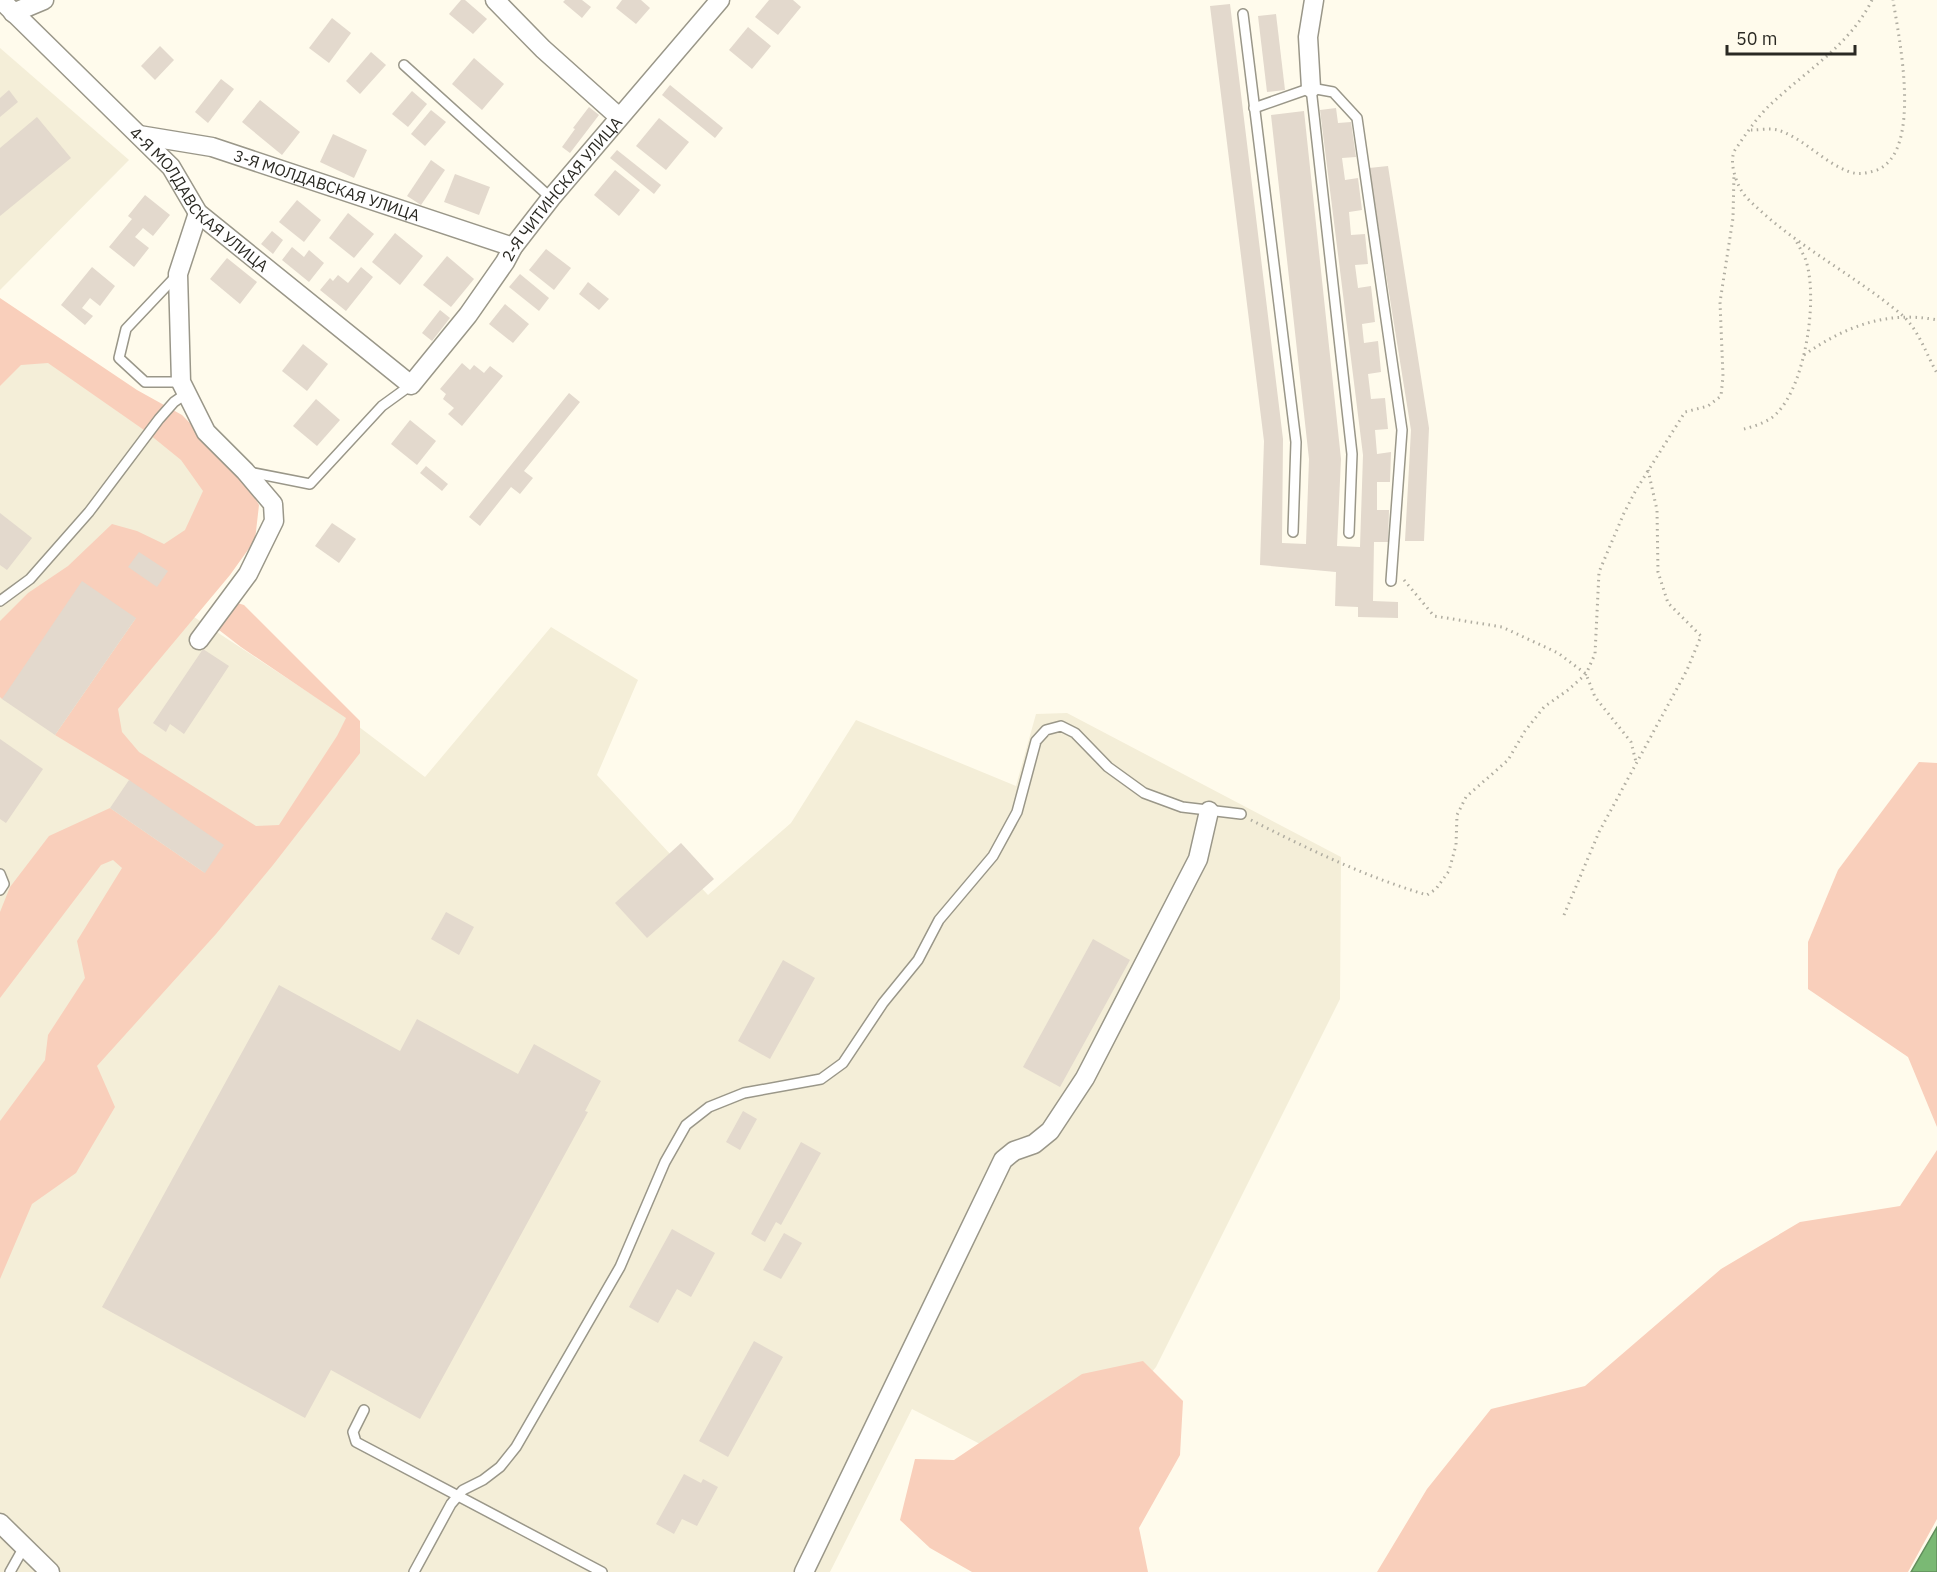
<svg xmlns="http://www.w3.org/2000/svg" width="1937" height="1572" font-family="'IBM Plex Sans',sans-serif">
<rect width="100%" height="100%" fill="#fffbec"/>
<!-- built -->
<g fill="#f4eed8">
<path d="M0,48L129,160L0,290Z"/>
<path d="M0,299L241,481L162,596L346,717L425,777L551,627L638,680L597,775L708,895L791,823L856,720L1016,786L1036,714L1067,713L1341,857L1340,999L1156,1367L1058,1484L912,1409L830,1572H0Z"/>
</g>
<!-- green -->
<g fill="#f9cfbb">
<path d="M0,298L137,390L182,415L245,479L259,505L255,540L230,575L118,709L122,732L139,752L256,826L279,825L337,736L346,718L241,647L219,630V618L234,602L244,605L360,721V753L273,865L216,934L97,1066L115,1107L76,1173L32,1204L0,1279V1121L45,1060L48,1035L85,978L77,941L122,868L113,860L101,865L0,998V912L10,887L49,836L110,808L205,873L129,780L55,735L136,618L2,699L0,697V621L28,593L68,566L112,524L137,531L164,544L185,530L203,491L181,460L144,430L48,363L21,365L0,386Z"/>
<path d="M1919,762L1937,763V1127L1908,1057L1808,989V942L1838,870Z"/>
<path d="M1937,1150V1519L1908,1572H1377L1427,1489L1491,1409L1585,1386L1721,1269L1800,1222L1900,1206Z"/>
<path d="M1143,1361L1183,1401L1180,1455L1139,1528L1148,1572H972L930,1548L900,1520L915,1459L954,1460L1082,1374Z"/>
</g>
<!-- water -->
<path fill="#7ab974" stroke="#628e5c" stroke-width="1.5" d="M1937,1527V1572H1911Z"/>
<!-- building -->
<g fill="#e3d9cd">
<path d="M461,0H465L487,19L473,34L449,14Z"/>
<path d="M565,0H582L591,7L582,18L563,2Z"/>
<path d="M622,0H641L650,8L636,24L616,8Z"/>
<path d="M769,0H793L801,7L778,35L755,17Z"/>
<path d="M1230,4L1283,439L1282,543L1306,544L1309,459L1271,115L1304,111L1341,459L1337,546L1360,547L1363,455L1320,110L1336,108L1338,123L1351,122L1356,157L1342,158L1345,180L1358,178L1362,210L1349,212L1351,235L1365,234L1368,264L1355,265L1358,288L1371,286L1375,322L1362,324L1364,343L1378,341L1381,372L1368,374L1371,399L1385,398L1388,429L1375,430L1377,454L1391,452L1390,482H1377V510H1389L1388,542H1374L1373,601L1398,602V618L1358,617V607L1335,606L1336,572L1260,565L1264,441L1210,6Z"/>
<path d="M1276,14L1285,90L1267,92L1258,16Z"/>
<path d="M332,18L351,33L329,63L309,48Z"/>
<path d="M748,27L771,46L752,69L729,50Z"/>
<path d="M160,46L174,60L155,80L141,66Z"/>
<path d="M371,52L386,65L360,94L346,81Z"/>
<path d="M474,58L504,84L482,110L452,84Z"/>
<path d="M221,79L234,89L208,123L195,112Z"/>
<path d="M670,85L723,128L715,138L662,95Z"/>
<path d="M9,90L18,102L0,117V98Z"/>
<path d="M412,91L427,104L408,127L392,114Z"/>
<path d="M260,100L300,132L282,155L242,122Z"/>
<path d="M589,107L599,115L570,153L562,147L575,129L573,128Z"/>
<path d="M431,110L446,122L425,146L411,134Z"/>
<path d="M37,117L71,158L0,216V148Z"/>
<path d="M659,118L689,142L666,170L636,146Z"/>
<path d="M333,134L367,150L354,178L320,162Z"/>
<path d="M617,150L661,185L654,194L610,158Z"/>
<path d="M431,160L445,170L421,205L407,196Z"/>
<path d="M1388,166L1429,428L1424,541H1405L1411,430L1369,168Z"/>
<path d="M615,170L640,190L619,216L594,195Z"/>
<path d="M455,174L490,187L479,215L444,202Z"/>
<path d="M145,195L170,215L153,236L143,228L135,237L149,248L134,267L109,247L132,219L128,216Z"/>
<path d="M297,200L321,220L304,242L279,222Z"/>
<path d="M348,213L374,234L354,258L329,238Z"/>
<path d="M272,231L283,240L273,254L261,244Z"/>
<path d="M395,233L423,256L400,285L372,262Z"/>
<path d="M292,247L304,257L309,250L324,263L309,282L282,260Z"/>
<path d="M546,249L571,268L554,290L529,270Z"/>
<path d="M447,256L474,279L451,307L423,285Z"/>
<path d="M227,258L257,282L240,304L210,279Z"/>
<path d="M92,267L115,286L100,306L90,298L82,308L93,316L85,325L61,305Z"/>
<path d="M361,267L373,277L346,311L320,290L330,278L333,281L338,275L348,283Z"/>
<path d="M520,274L549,298L539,311L509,287Z"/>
<path d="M588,282L609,299L599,310L579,294Z"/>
<path d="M505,304L529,324L513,343L489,324Z"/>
<path d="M440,310L450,318L432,341L422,333Z"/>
<path d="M303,344L328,364L307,391L282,371Z"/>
<path d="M462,363L470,370L474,365L484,373L490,366L503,376L462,426L448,414L454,408L443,399L446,394L440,389Z"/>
<path d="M569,393L580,402L524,471L533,478L520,494L511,487L480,526L469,517Z"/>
<path d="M316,399L340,420L317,446L293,426Z"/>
<path d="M410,420L436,441L417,465L391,444Z"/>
<path d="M426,466L448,484L442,491L420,473Z"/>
<path d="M0,513L32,538L7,570L0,565Z"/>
<path d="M332,523L356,539L339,563L315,546Z"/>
<path d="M139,552L168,571L157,587L128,567Z"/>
<path d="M82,581L136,618L55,735L2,699Z"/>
<path d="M203,649L229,666L184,734L170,724L166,732L153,723Z"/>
<path d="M0,739L43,769L6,823L0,819Z"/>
<path d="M129,780L224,845L205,873L110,808Z"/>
<path d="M681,843L714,879L647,938L615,903Z"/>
<path d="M446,912L474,927L459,955L431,939Z"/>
<path d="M1093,939L1130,960L1060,1087L1023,1067Z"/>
<path d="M783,960L815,978L770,1059L738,1041Z"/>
<path d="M279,985L400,1051L417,1019L518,1074L534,1044L601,1081L585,1111L588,1112L420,1419L331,1370L305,1418L102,1307Z"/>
<path d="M743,1111L757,1119L740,1150L726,1142Z"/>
<path d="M801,1142L821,1153L781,1225L776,1222L765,1242L751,1234Z"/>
<path d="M672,1229L715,1253L691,1297L677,1289L658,1323L629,1307Z"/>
<path d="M784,1233L802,1243L781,1279L763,1270Z"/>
<path d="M754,1341L783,1357L728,1457L699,1441Z"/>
<path d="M684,1474L701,1483L703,1479L718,1487L697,1526L682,1519L674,1534L656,1524Z"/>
</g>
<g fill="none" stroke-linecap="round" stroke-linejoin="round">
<defs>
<g id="lane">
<path d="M1243,14L1296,442L1293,532"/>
<path d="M404,65L551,198"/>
<path d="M1311,88L1352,454L1349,533"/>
<path d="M1254,108L1311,88L1333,92L1357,118L1402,430L1391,581"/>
<path d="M178,274L126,329L119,358L145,382H181"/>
<path d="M249,472L310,484L382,406L411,385"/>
<path d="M0,601L30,579L89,512L159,419L174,402L187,393"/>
<path d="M0,874L4,884L0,890"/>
<path d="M364,1410L353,1432L356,1442L602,1572"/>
<path d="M10,1572L24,1547"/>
<path d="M414,1572L451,1504L463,1490L483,1480L500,1467L516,1447L620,1267L665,1162L686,1125L709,1107L744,1093L821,1079L843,1063L883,1003L918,960L939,920L993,856L1017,812L1036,741L1046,730L1061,726L1075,733L1108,767L1144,793L1182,807L1241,814"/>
</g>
<g id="street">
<path id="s1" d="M1,0L171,167L198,213L411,385L468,315L505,262L513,247L551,198L720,0"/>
<path d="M495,0L543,49L619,117"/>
<path d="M13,13L44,0"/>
<path d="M1311,88L1308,37L1314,0"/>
<path id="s2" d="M139,135L212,147L513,247"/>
<path d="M198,213L178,274L181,382L206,432L245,471L273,504L274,521L248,574L199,640"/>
<path d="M0,1523L50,1572"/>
<path d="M804,1572L1003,1160L1014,1151L1034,1144L1050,1131L1085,1078L1198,859L1209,811"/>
</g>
</defs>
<!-- lane casing -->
<use href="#lane" stroke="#9a9789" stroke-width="12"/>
<!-- street casing -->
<use href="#street" stroke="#9a9789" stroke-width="21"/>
<!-- path -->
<g stroke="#b0ada1" stroke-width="3" stroke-dasharray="1.5 4.5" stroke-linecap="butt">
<path d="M1872,0C1850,45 1807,70 1771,104C1757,117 1746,134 1735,150C1728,162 1737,187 1746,197C1792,244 1852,273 1902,315C1919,330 1926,354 1937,373"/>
<path d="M1751,130C1759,130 1770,128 1778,130C1805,139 1824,163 1850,172C1859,175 1868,173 1877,170C1923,151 1899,38 1893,0"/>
<path d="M1804,355C1844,327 1887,310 1937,320"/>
<path d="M1744,429C1755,426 1769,422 1777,413C1806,384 1819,295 1805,258C1802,252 1799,246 1796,241"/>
<path d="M1404,580L1434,616L1502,627L1558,653L1586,674L1595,697L1631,742L1636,762"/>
<path d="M1251,820C1308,849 1366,877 1427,895L1436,889L1449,871L1456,845L1457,815L1466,797L1508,760L1525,731L1544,707L1568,690L1586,674L1595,654L1599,572L1624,513L1636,490L1685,412L1708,406L1721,396L1723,376L1720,302L1733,218L1734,173"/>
<path d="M1564,915L1599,832L1687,670L1701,636L1668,603L1658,572L1657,510L1648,470"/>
</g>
<!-- lane -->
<use href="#lane" stroke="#fff" stroke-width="9"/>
<!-- street -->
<use href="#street" stroke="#fff" stroke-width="18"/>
</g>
<g text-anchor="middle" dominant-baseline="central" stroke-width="5" stroke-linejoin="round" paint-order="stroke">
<!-- street labels -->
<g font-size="16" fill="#2a2923" stroke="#fffbec">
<text stroke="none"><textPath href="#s2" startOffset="195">3-Я МОЛДАВСКАЯ УЛИЦА</textPath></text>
<text stroke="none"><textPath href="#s1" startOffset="813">2-Я ЧИТИНСКАЯ УЛИЦА</textPath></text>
<text stroke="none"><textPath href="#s1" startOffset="282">4-Я МОЛДАВСКАЯ УЛИЦА</textPath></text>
</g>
</g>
<!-- scale -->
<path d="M1727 45v9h128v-9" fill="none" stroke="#2a2923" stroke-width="3"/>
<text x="1736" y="45" font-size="18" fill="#2a2923" stroke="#fffbec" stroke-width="4.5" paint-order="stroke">50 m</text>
</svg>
